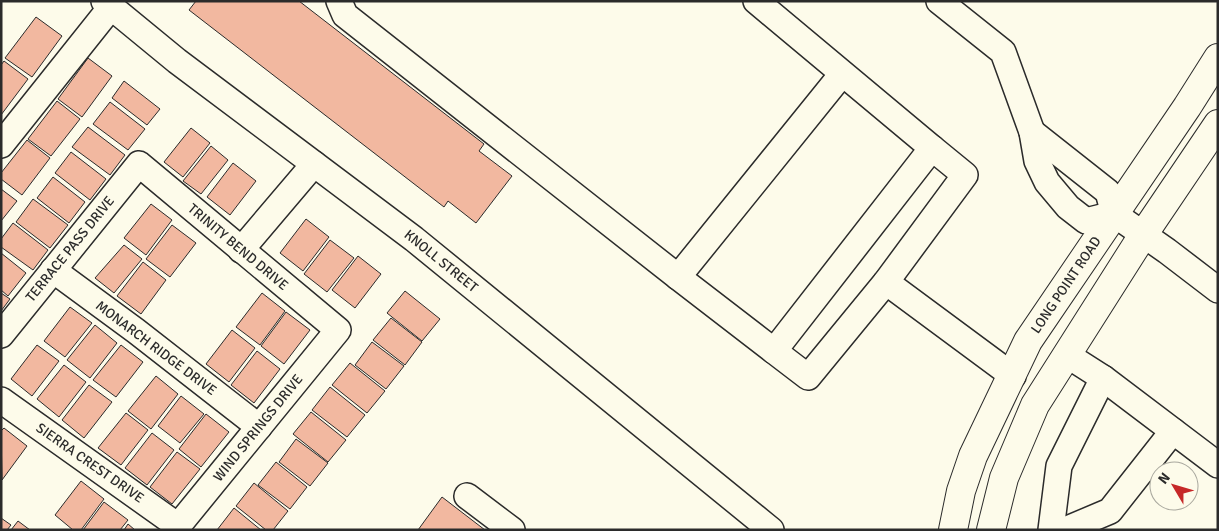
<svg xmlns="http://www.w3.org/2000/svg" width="1219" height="531" font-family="Signika,sans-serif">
<rect width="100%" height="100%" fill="#fdfbea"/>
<!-- building -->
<g fill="#f2b8a0" stroke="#2b2b2b">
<path d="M196,1H299L484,144L479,151L512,176L476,223L448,201L444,207L189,10Z"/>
<path d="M36,17L62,36L32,77L5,58Z"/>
<path d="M88,58L112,76L82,117L58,99Z"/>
<path d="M4,61L28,79L1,115V65Z"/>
<path d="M124,81L160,109L147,125L112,98Z"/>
<path d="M57,101L80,119L51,156L28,139Z"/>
<path d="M110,102L145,129L128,150L93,124Z"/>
<path d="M88,127L125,155L110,175L72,147Z"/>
<path d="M191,128L210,143L183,177L164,162Z"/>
<path d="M27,140L50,158L22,195L1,179V173Z"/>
<path d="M211,146L228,160L201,194L183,181Z"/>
<path d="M71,152L106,179L90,200L55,173Z"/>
<path d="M233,163L256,181L230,215L207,197Z"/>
<path d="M53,177L85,202L69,223L37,198Z"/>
<path d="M1,189L17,201L1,221Z"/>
<path d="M33,199L68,225L50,248L16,222Z"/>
<path d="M151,204L172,220L146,255L124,238Z"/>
<path d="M306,219L329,237L303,271L280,253Z"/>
<path d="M13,223L48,250L33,270L1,247V239Z"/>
<path d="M172,225L196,243L170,277L146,259Z"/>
<path d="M330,240L354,258L327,292L304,274Z"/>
<path d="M124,245L142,259L114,293L95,278Z"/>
<path d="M1,253L26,273L8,296L1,290Z"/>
<path d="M358,256L381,274L355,308L332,290Z"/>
<path d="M143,262L166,280L141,314L117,296Z"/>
<path d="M405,291L440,319L422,341L387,313Z"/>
<path d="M1,293L10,299L1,311Z"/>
<path d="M262,293L285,311L260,345L236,327Z"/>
<path d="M70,307L92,323L65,357L44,341Z"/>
<path d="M286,312L310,330L284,364L261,346Z"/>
<path d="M391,318L422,342L405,365L373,340Z"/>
<path d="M95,325L117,343L90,378L67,360Z"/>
<path d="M232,330L255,348L229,382L206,364Z"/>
<path d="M372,342L404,366L386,389L355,365Z"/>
<path d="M37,345L59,361L32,396L11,379Z"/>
<path d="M121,345L143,362L116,397L93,380Z"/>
<path d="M257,351L280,369L254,403L231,385Z"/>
<path d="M350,363L385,391L367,413L332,385Z"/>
<path d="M64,365L86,382L59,417L37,399Z"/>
<path d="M156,376L178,394L151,429L128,411Z"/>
<path d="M89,385L112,402L84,438L62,420Z"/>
<path d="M330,387L365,415L347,437L312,410Z"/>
<path d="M181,396L204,414L180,443L158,426Z"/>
<path d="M311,412L346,440L328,462L293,434Z"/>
<path d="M126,413L148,430L121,465L98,448Z"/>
<path d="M206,414L229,432L201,467L179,449Z"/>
<path d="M4,428L27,446L2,480L1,431Z"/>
<path d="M152,433L174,450L147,485L125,468Z"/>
<path d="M296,439L328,463L310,486L279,462Z"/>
<path d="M177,452L200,469L172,504L150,487Z"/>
<path d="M276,462L307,487L290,509L258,485Z"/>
<path d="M81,481L104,499L81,530H73L55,515Z"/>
<path d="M254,483L288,511L273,530H266L236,506Z"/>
<path d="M442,497L485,530H418Z"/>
<path d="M104,502L128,520L120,530H83Z"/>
<path d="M234,508L261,530H217Z"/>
<path d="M1,518L11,525L7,530H1Z"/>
<path d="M18,521L30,530H11Z"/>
<path d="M128,524L135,530H124Z"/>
</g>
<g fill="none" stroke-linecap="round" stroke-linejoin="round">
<defs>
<g id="minor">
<path d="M104,1L177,61L414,239L771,530"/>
<path d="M339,1L345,15L678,277L774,351L932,148L756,1"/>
<path d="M939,1L1003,52L1032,132L1037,161L1047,182L1068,207L1086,221L1114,214"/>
<path d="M1032,132L1108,192L1114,214"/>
<path d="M1,145L111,7"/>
<path d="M1114,214L1167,251L1218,290"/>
<path d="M241,250L314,164"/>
<path d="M53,270L136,331L259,427"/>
<path d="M678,277L842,74"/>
<path d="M886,282L1013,376"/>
<path d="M1,335L139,164L338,330L178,526L1,400"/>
<path d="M774,351L808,377L886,282L965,175L932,148"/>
<path d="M1103,378L1218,465"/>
<path d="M467,496L512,530"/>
<path d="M1051,530L1059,466L1103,378L1067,355"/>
<path d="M1065,530L1110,511L1173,431"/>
</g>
<g id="major">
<path d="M953,530L961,491L973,456L1028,341L1187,107L1218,58"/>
<path d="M991,530L1004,478L1035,405L1143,235L1218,124"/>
</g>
</defs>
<!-- minor casing -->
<use href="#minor" stroke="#2b2b2b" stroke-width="28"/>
<!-- major casing -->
<use href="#major" stroke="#2b2b2b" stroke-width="30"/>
<!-- minor -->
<use href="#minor" stroke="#fdfbea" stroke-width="25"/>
<!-- major -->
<use href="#major" stroke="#fdfbea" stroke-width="28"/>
</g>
<g text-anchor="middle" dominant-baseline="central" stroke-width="4" stroke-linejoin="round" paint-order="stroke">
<!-- street labels -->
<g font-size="14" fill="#2b2b2b" stroke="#fdfbea">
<text transform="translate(238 247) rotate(40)">TRINITY BEND DRIVE</text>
<text transform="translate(70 249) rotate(-51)">TERRACE PASS DRIVE</text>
<text transform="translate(441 261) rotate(39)">KNOLL STREET</text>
<text transform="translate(1066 285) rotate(-56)">LONG POINT ROAD</text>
<text transform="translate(156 348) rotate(37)">MONARCH RIDGE DRIVE</text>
<text transform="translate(258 428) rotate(-51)">WIND SPRINGS DRIVE</text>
<text transform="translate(90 463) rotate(35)">SIERRA CREST DRIVE</text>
</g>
</g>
<!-- border -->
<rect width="1219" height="531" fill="none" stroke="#2b2b2b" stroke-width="5"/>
<!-- north arrow -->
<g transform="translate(1174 486) rotate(308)"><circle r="24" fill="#fdfbea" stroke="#a9a89e"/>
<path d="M0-4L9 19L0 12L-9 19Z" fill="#c62828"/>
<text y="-8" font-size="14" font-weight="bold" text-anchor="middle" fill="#2b2b2b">N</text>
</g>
</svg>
